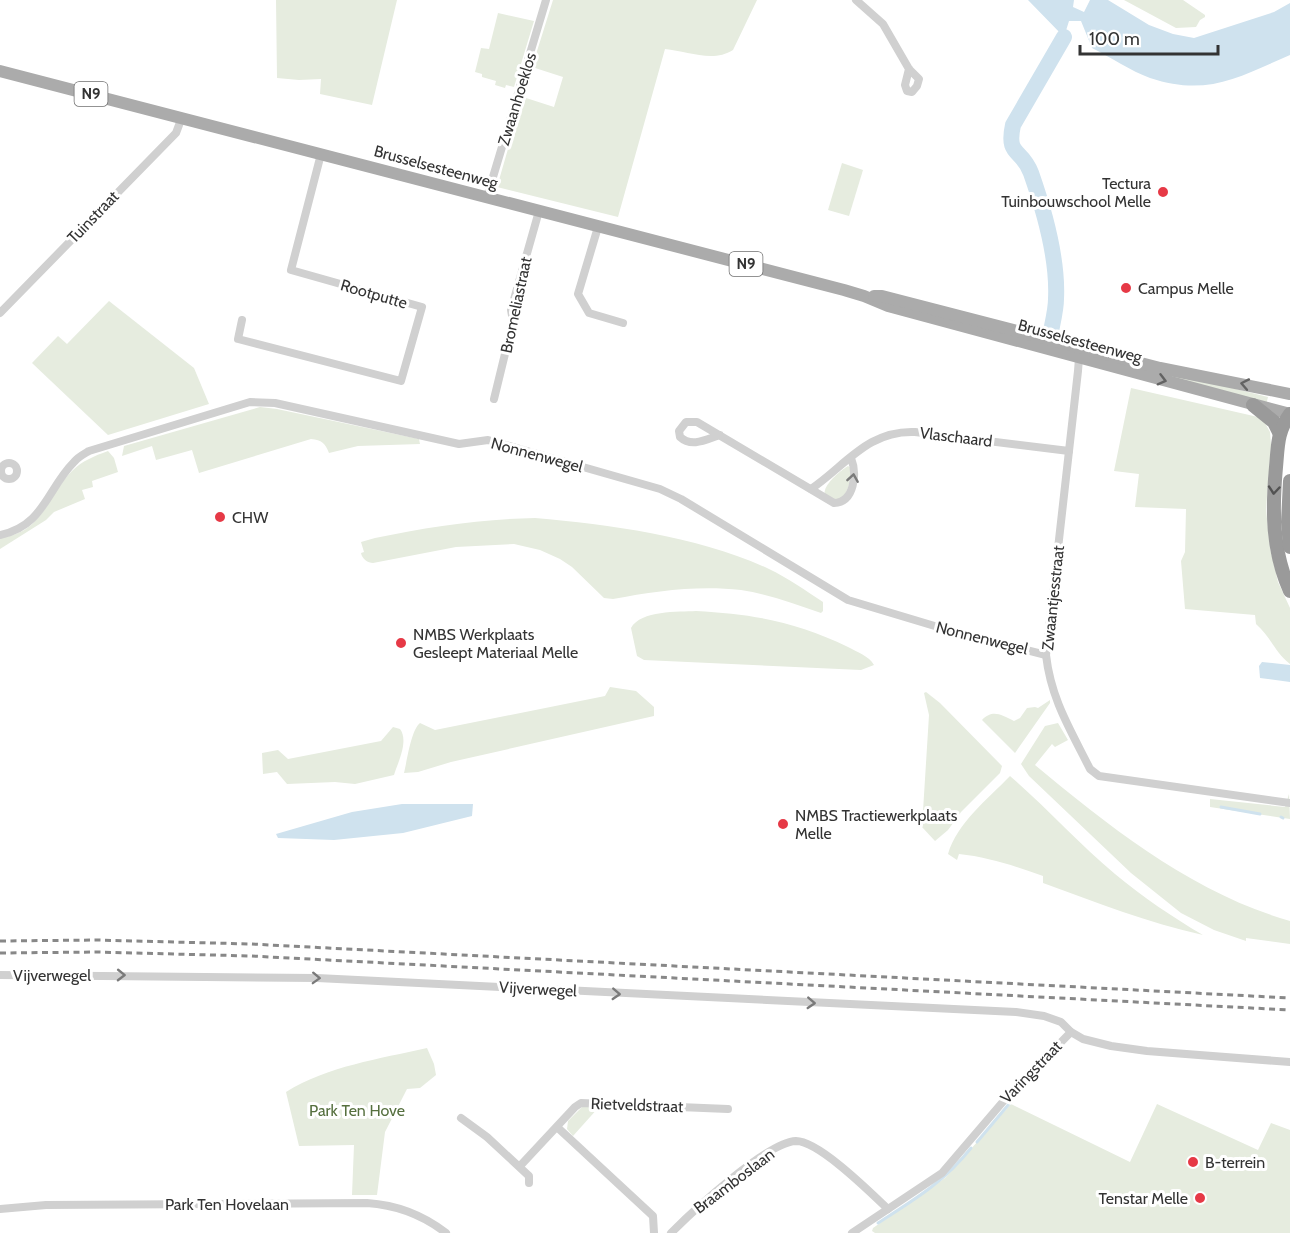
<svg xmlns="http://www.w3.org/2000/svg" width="1290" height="1233" font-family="Cabin,sans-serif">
<rect width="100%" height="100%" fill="#fff"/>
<!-- green -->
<g fill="#e6ecdf">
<path d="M276,0H397L372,105L320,94L321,79L299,80L277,78Z"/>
<path d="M553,0H757L733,50C713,63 687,51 665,49L618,217L497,187L523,97L554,107L563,77L532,67Z"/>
<path d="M1124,0H1183L1205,15V17L1200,20L1196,27L1176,28Z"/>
<path d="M498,13L534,21L514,87L506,85L505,88L495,85L496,81L482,77V74L475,72L481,48L489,49Z"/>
<path d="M842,163L863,170L849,216L828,210Z"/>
<path d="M109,301L194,368L209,404L108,435L32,363L58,336L67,344Z"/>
<path d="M1132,363L1268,397L1266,405L1202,388Z"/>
<path d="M1131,388L1258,417L1265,423L1270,432L1271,445L1266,509L1270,548L1278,582L1290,608V664C1275,653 1271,637 1256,624L1255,615L1185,609L1181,561L1185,552L1186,509L1135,507L1139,474L1114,471Z"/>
<path d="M260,407L277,409L419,439L420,444L358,446L329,453C325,443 322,440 311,439L199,473L192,450L156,460L152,446L122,456L124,446Z"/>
<path d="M108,451L114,458L118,472L92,481L93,487L82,490L85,499L54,512L46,520L0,549V538C44,532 46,497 72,471C82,461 94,456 108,451Z"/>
<path d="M848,466L851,468C851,479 849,491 841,499C806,501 836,473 848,466Z"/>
<path d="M535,518C612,525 698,536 769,569C788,578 806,591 823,602V611L821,613C795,604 768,594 741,590C698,585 655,591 613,599L604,598L572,567L560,559L540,550L514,544L456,547L373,563C368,563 362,559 361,553L364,552L361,542L375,538C428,527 481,519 535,518Z"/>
<path d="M696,611C753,614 797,622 848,647C857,652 869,656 874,665L861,670L644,660L637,656L631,628C641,610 678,612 696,611Z"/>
<path d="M610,687L636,691L654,707V716L451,762L418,772L404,773C407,761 411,730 420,723L435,730L605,696Z"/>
<path d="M926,692L940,703L1002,766L1000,773L961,812L948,830L935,841L922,827L929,715L924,693Z"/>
<path d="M1050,700V703L1015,753L982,720C993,709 1001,715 1014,721L1020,718L1027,708L1035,707L1038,708Z"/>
<path d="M1058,723L1068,740L1055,747L1052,744L1035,765C1112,829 1193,893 1290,921V944L1246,938V941L1214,930L1181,913L1131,873L1029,776L1021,764L1045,726Z"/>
<path d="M393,727L400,729C409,741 398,762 394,775L355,784L335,782L287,784L277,772L263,774L262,753L278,750L288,759L381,741Z"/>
<path d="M1010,776C1046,807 1079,844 1115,874C1143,897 1172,917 1203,935C1148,923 1096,902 1043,883V876C1015,866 988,857 959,854L957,860L948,854C957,823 988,799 1010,776Z"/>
<path d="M1289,794L1290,819L1210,807V799L1285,807Z"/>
<path d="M427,1048L434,1064L436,1075L420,1088L407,1089L385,1132L377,1195H352L354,1145L299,1146L286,1092C328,1066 379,1059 427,1048Z"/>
<path d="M1011,1104L1130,1162L1157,1104L1258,1150L1271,1123L1290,1130V1233H875L872,1231L873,1228L945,1178Z"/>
<path d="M582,1107H599L573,1136L567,1129L568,1121Z"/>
</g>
<!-- water -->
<g fill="#cfe2ee">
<path d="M1028,0H1074L1073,7L1084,12L1090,0H1108L1149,25L1173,34L1194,38L1274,12L1290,3V55C1239,77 1207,97 1150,78C1131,71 1110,57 1092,48L1081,21H1069L1064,37Z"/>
<path d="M1262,662L1290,665V682L1260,678L1259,666Z"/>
<path d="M402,804H473L472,816L403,833L334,840L278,838L276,834L352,812Z"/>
</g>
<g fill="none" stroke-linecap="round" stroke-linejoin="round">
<!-- stream -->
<g stroke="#cfe2ee" stroke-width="3">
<path d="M1221,807L1260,814"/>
<path d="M1281,817L1283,818"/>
<path d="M977,1142L1009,1104"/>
<path d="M878,1223C915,1199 943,1183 971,1148"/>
</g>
<!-- river -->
<path stroke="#cfe2ee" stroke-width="16" d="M1051,331C1053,321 1056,309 1056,299C1058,260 1044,210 1031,173C1022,148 1006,157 1013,125L1064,37"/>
<!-- street -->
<g stroke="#d0d0d0" stroke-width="8">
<path d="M856,0L883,24L909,69L919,79L917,86L912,92L907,91L905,85L909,69"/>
<path d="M487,197L546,0"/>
<path d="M598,227L578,294L589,313L623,323"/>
<path d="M0,313L176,133L182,117"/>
<path d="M242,320L238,339L401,381L422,307L291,270L321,154"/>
<path d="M1076,354L1079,358L1078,371L1046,655C1051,699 1070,729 1090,769L1099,776L1290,803"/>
<path d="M494,399L513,321L511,310L539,211"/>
<path d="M720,435C707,439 692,448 680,437L679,431L686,422H697L834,503C855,502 857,473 851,458"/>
<circle cx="9" cy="471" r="8"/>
<path d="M811,489C846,465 868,430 915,432L1069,451"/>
<path d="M0,535C44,526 47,489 74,462C78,457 84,454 89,451L250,402L275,403L459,444L488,440L660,489L681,499L848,600L948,630L1046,655"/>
<path d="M0,975L317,978L1016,1012L1044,1016L1061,1022L1071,1032L1083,1039L1111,1046L1147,1051L1290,1062"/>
<path d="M461,1118L487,1137L529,1176V1183"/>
<path d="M557,1127L653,1216L654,1233"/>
<path d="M520,1166L575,1107L581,1103L728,1109"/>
<path d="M0,1209L46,1205L367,1203C397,1205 423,1215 446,1233"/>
<path d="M671,1233C693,1211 767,1142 796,1141C819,1141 871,1193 888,1209"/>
<path d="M852,1233L942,1173L1007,1097L1071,1032"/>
</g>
<!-- primary -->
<g stroke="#ababab" stroke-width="12">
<path d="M0,71L844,290L864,296L888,306L1290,414"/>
<path d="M874,296H882L1160,368L1290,394"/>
</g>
<!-- highway -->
<g stroke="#9a9a9a" stroke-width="14">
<path d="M1253,405L1274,422L1279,432"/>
<path d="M1290,414C1277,432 1278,446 1276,467C1272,511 1272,550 1290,591"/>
<path d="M1290,481L1288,522L1290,547"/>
</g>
<!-- rail -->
<g stroke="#888" stroke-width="3" stroke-dasharray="6 4.5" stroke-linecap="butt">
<path d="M0,941L96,940L251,944L1290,998"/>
<path d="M0,953L96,952L251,956L1290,1010"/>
</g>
</g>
<!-- one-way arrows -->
<defs><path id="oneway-chevron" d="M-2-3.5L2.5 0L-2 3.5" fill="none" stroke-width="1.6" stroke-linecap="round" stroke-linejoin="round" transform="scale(1.5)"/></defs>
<g stroke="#636363">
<use href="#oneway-chevron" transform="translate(1162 380) rotate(15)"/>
<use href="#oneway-chevron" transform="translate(1245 384) rotate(-169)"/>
</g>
<g stroke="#7a7a7a">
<use href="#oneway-chevron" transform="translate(853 478) rotate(-81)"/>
<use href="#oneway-chevron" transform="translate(121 975) rotate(1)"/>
<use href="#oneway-chevron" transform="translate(316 978) rotate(2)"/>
<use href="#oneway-chevron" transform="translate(616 994) rotate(3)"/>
<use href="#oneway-chevron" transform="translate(811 1003) rotate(3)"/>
</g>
<use stroke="#525252" href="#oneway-chevron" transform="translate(1274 490) rotate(95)"/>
<!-- markers -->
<g fill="#e63946" stroke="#fff" stroke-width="2">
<circle cx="1163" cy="192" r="6"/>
<circle cx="1126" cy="288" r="6"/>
<circle cx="220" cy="517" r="6"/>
<circle cx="401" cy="643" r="6"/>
<circle cx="783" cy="824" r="6"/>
<circle cx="1193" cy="1162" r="6"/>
<circle cx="1200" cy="1198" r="6"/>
</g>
<g text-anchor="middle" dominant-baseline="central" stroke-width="6" stroke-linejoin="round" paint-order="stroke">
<!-- shield labels -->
<g fill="#fff" stroke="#707070" stroke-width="1.5">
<rect x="74.5" y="82" width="33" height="24" rx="4.5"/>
<rect x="729.5" y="252" width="33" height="24" rx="4.5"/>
</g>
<g font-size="15" font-weight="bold" fill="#333">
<text x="91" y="94">N9</text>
<text x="746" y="264">N9</text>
</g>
<!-- street labels -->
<g font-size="16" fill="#333" stroke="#fff">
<text transform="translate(517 99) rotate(-73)">Zwaanhoeklos</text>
<text transform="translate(436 167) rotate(15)">Brusselsesteenweg</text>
<text transform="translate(93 217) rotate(-46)">Tuinstraat</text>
<text transform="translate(374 294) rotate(16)">Rootputte</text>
<text transform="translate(516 305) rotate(-78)">Bromeliastraat</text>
<text transform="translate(1080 341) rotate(15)">Brusselsesteenweg</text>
<text transform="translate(956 437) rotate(7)">Vlaschaard</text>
<text transform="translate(537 455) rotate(15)">Nonnenwegel</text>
<text transform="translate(1053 598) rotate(-84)">Zwaantjesstraat</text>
<text transform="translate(982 638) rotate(14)">Nonnenwegel</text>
<text x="52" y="975">Vijverwegel</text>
<text transform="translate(538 989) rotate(3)">Vijverwegel</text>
<text transform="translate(1031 1072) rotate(-46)">Varingstraat</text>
<text transform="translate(637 1105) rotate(2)">Rietveldstraat</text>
<text transform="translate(734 1181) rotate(-37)">Braamboslaan</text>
<text x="227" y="1204">Park Ten Hovelaan</text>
</g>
<!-- poi labels -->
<g font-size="16" fill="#333" stroke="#fff" text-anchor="start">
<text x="1151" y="183" text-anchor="end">Tectura<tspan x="1151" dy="18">Tuinbouwschool Melle</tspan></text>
<text x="1138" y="288">Campus Melle</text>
<text x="232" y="517">CHW</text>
<text x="413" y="634">NMBS Werkplaats<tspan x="413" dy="18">Gesleept Materiaal Melle</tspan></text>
<text x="795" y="815">NMBS Tractiewerkplaats<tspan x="795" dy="18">Melle</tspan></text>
<text x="1205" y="1162">B-terrein</text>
<text x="1188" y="1198" text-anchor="end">Tenstar Melle</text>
</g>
<!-- park labels -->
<g font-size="16" fill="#56703f" stroke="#fff">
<text x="357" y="1110">Park Ten Hove</text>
</g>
</g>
<!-- scale -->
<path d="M1080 45v9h138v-9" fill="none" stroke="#333333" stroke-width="3"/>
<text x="1089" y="45" font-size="18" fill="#333333" stroke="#ffffff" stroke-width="4.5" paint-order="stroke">100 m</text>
</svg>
